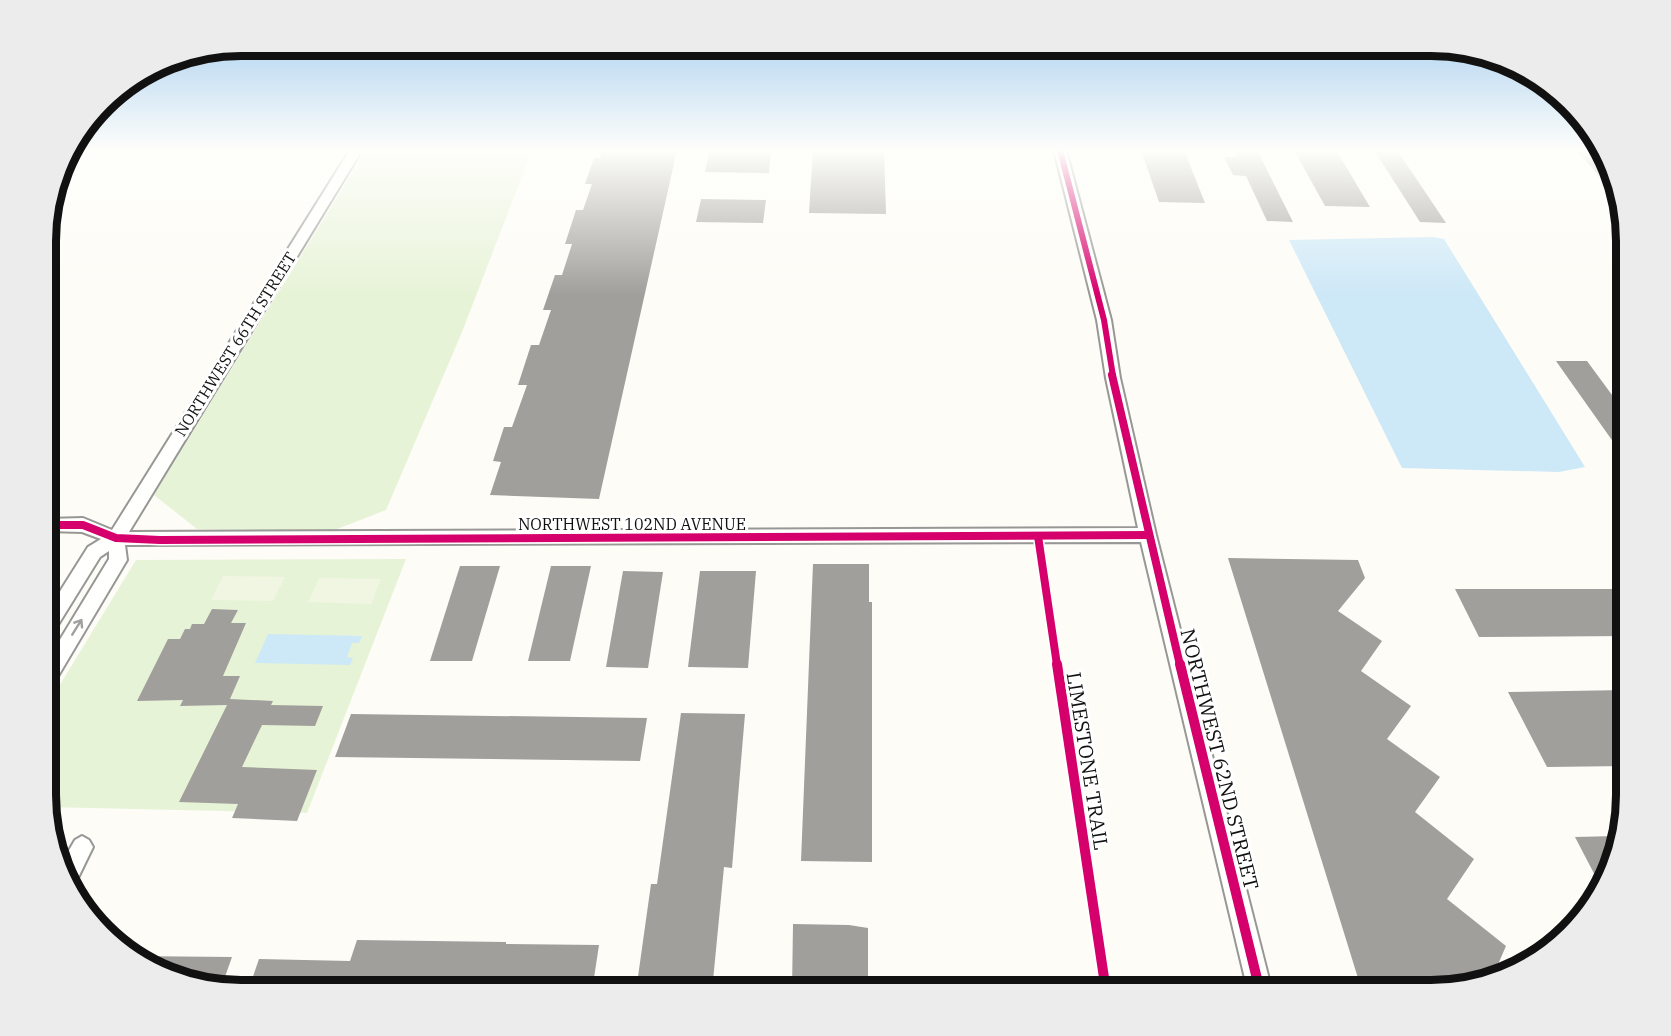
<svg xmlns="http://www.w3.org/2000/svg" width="1671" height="1036" font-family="'IBM Plex Serif',serif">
<rect width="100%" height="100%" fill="#fdfcf7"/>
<!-- green -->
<g fill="#e7f3d7">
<path d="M366,150H532L462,332L386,510L332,531L197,529L154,495Z"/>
<path d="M406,559L307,813L47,807V706L136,560Z"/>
</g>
<!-- pitch -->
<g fill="#f0f6e1">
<path d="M223,576L285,577L273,601L211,600Z"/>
<path d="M319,578L381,579L371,604L308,602Z"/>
</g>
<!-- water -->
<g fill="#cde8f7">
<path d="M1433,237L1444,239L1585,467L1559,472L1402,468L1289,240Z"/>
<path d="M268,634L362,636L359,643H352L347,657L353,658L350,665L255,663Z"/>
</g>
<!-- building -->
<g fill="#a19f9c">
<path d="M602,150H677L599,499L490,495L501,462L493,461L504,427H512L527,385H518L531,345H539L551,310H543L555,275H562L572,244H565L576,210H583L592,184H585L594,158H600Z"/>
<path d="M813,150H884L886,214L809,213Z"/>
<path d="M1141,150H1184L1205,203L1159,202Z"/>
<path d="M1234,150H1257L1293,222L1267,221L1246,176L1233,175L1224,157H1237Z"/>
<path d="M1294,150H1336L1370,207L1325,206Z"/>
<path d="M1374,150H1397L1446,223L1420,222Z"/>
<path d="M1575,150H1602L1616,196L1587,162Z"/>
<path d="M709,152H771L769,173L705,172Z"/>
<path d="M701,199L766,200L763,223L696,222Z"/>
<path d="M1556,361H1587L1626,414V460Z"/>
<path d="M1228,558L1358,560L1365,578L1338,611L1382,641L1361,671L1411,706L1387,739L1440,777L1415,812L1474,859L1447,899L1506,946L1493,976L1443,991H1362Z"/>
<path d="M813,564H869V602H872V862L801,861Z"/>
<path d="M460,566H500L472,661H430Z"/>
<path d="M551,566H591L570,661H528Z"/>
<path d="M623,571L663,572L648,668L606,667Z"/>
<path d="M700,571H756L748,668L688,667Z"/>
<path d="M1455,589H1626V636L1479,637Z"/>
<path d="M212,609L238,610L231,623H246L223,676H240L230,699L273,701L271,705L323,706L315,726L262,725L242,767L317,770L297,821L232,818L238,804L179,802L227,705L180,706L183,700L137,701L168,639H180L185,629H190L192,624H204Z"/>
<path d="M1626,690V766L1547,767L1508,692Z"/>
<path d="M681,713L745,714L732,868L724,867L712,991H636L651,884H657Z"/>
<path d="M351,714L647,718L640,761L335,757Z"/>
<path d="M1616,836L1600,885L1575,837Z"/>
<path d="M793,924L849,925L868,928V991H792Z"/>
<path d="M357,940L506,942V944L599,945L592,991H248L259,959L350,961Z"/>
<path d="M130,956L232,957L221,988L178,981Z"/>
</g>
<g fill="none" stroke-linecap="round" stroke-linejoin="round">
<defs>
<g id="minor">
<path d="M350,150H362L129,532L1138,528L1106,378L1097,320L1054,150H1066L1111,320L1120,378L1156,535L1272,991H1248L1141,542L125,545L127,560L124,565L54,683L47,685V661L109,559V551L100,557L53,633L47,635V612L88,547L101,539L82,532L47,531V519L83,518L112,530Z"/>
<path d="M82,836L89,840L93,847L74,886L69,887L61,864L75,840Z"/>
</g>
</defs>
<!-- minor casing -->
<use href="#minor" stroke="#979795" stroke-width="4"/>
<!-- minor -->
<use href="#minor" fill="#fffffe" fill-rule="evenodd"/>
<defs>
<path id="cycleway-far2" d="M1060,150L1104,320L1113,376"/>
<g id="cycleway-far1">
<path d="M1112,375L1180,665"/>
<path d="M47,525H83L116,538L160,540L1148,535"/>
<path d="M1038,536L1057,665"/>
</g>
<g id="cycleway">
<path d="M1057,664L1106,991"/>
<path d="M1180,664L1260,991"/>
</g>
</defs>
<!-- cycleway-far2 casing -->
<use href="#cycleway-far2" stroke="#fff" stroke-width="9"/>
<!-- cycleway-far1 casing -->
<use href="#cycleway-far1" stroke="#fff" stroke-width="11"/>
<!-- cycleway casing -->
<use href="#cycleway" stroke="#fff" stroke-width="14"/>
<!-- cycleway-far2 -->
<use href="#cycleway-far2" stroke="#d6006c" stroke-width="6"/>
<!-- cycleway-far1 -->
<use href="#cycleway-far1" stroke="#d6006c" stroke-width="8"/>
<!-- cycleway -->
<use href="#cycleway" stroke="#d6006c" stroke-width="10"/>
</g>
<!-- one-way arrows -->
<defs><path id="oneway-shaft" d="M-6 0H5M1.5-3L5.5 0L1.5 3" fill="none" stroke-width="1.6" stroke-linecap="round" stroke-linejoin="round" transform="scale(1.5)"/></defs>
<use stroke="#a0a09f" href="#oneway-shaft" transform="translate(77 627) rotate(-58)"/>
<!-- sky -->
<linearGradient id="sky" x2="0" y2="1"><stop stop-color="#9dc9ee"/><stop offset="0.51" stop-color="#fefefb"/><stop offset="1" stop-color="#fefefb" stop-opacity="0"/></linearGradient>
<rect width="1671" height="295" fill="url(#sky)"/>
<g text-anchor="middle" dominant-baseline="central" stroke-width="6" stroke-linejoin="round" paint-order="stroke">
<!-- street labels -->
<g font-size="16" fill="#111" stroke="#fff">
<text transform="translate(235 344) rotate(-58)">NORTHWEST 66TH STREET</text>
<text x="632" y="524">NORTHWEST 102ND AVENUE</text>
</g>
<!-- near-street labels -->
<g font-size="20" fill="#111" stroke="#fff">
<text transform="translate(1220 759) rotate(76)">NORTHWEST 62ND STREET</text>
<text transform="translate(1088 761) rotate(81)">LIMESTONE TRAIL</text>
</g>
</g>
<!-- crop -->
<path d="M0 0H1671V1036H0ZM241 56H1431A185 185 0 0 1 1616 241V795A185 185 0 0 1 1431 980H241A185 185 0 0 1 56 795V241A185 185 0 0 1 241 56Z" fill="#ececec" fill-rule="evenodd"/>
<path fill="none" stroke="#111" stroke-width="8" d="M241 56H1431A185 185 0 0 1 1616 241V795A185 185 0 0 1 1431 980H241A185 185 0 0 1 56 795V241A185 185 0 0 1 241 56Z"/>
</svg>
